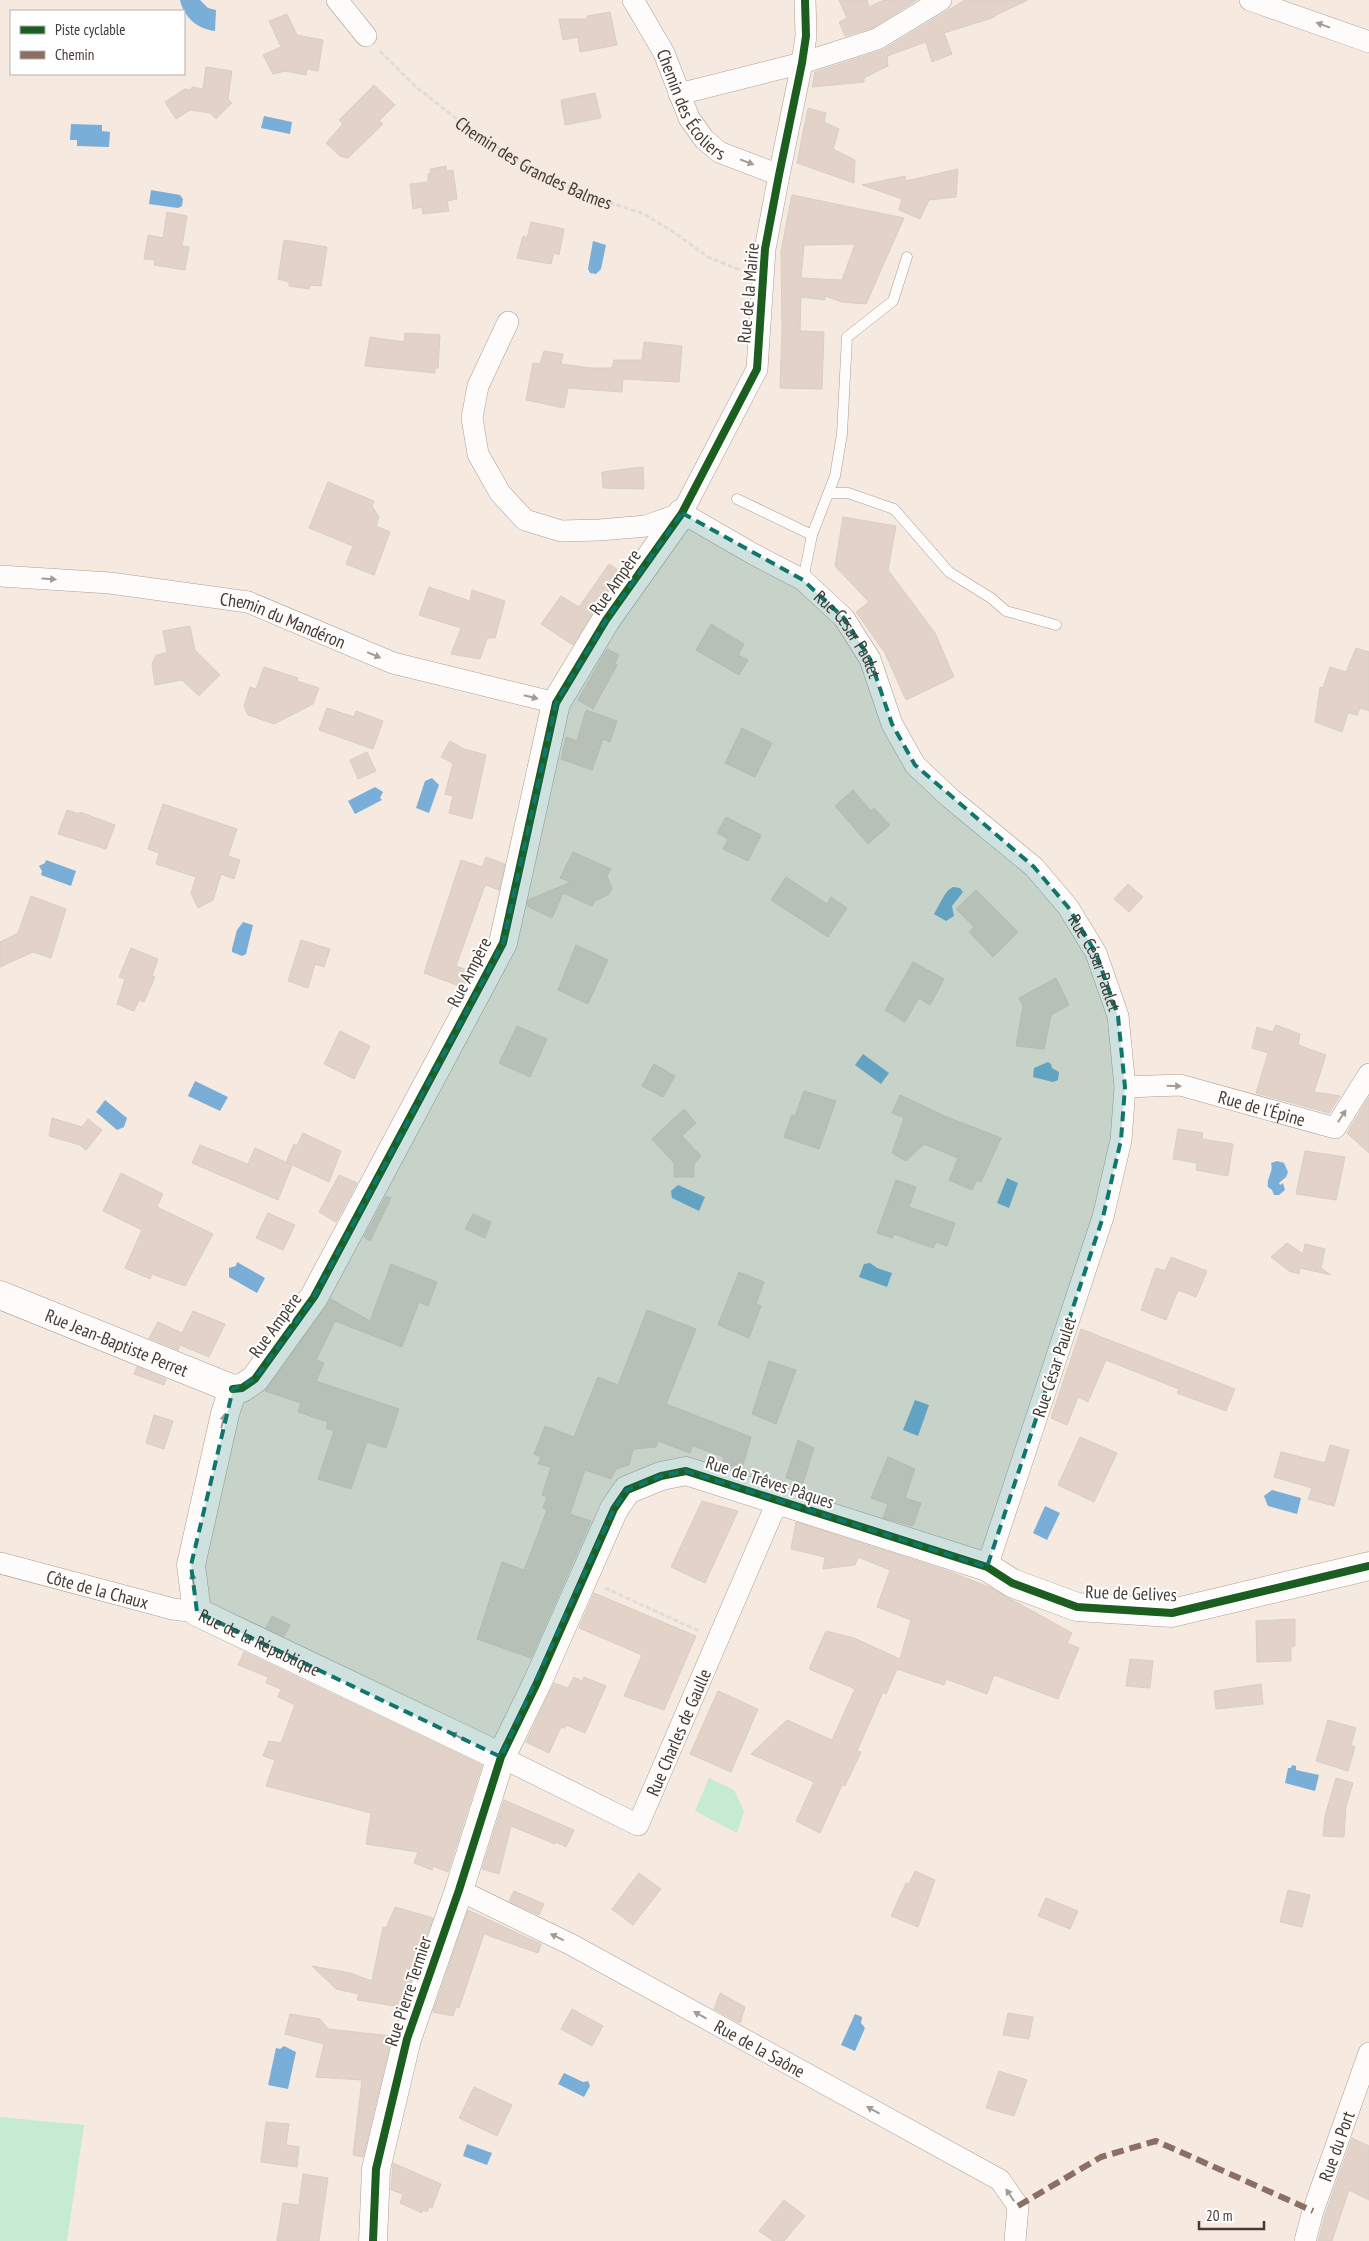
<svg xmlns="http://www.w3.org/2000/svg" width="1369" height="2241" font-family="'PT Sans Narrow',sans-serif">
<rect width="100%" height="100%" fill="#f6e9e0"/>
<!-- green -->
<g fill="#c6ebd3">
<path d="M709,1778L734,1790L744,1811L737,1833L695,1811Z"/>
<path d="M0,2117L84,2125L67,2241H0Z"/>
</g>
<!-- water -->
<g fill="#79aed8">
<path d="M180,0H200L208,8L216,10L215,31C197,29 184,17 180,0Z"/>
<path d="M264,116L292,122L290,134L261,128Z"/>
<path d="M71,124L102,125V131L110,132L109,147L77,146V140H70Z"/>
<path d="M151,190L180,195L183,199L182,206L178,208L149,204Z"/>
<path d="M593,241L606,245L601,269L596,274L590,273L588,269Z"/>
<path d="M432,778L439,785L429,813L416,808L425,781Z"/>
<path d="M375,787L383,792L380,798L382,800L355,814L348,801Z"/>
<path d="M46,860L76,871L71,886L41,875L42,871L39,866L45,863Z"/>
<path d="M953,887L960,888L963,892L952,906L954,916L946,921L934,914C939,906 945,890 953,887Z"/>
<path d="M243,922L253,925L246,954L242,956L232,952V949L237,930Z"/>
<path d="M863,1054L889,1073L881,1084L855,1065Z"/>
<path d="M1048,1062L1051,1064L1052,1068L1059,1072L1058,1080L1053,1082L1033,1077L1034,1068Z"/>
<path d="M195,1081L228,1097L220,1111L188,1096Z"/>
<path d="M105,1100L127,1118L124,1127L117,1130L96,1112Z"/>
<path d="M1277,1161L1284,1163L1288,1172L1286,1177L1279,1183L1280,1185L1283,1183L1285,1190L1279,1195H1274L1272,1190L1268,1187C1266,1178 1274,1172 1271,1163Z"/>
<path d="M1007,1178L1018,1183L1009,1208L997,1203Z"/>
<path d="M678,1185L705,1197L699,1211L672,1198L671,1191Z"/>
<path d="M237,1262L265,1278L257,1293L229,1277V1268L236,1266Z"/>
<path d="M870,1263L877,1268L892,1273L887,1287L859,1277L864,1264Z"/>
<path d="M915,1400L929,1405L918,1436L903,1430Z"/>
<path d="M1272,1490L1301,1498L1297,1514L1268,1506L1264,1496Z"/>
<path d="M1045,1506L1060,1513L1047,1540L1033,1533Z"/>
<path d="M1292,1765L1296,1766V1770L1319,1775L1315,1791L1285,1783L1288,1768H1291Z"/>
<path d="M855,2014L862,2017L861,2023L865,2028L855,2051L841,2045Z"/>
<path d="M284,2046L296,2052L288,2089L268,2085L276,2048L280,2049Z"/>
<path d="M564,2073L583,2082L588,2081L590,2086L584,2097L558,2084Z"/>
<path d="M467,2144L492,2153L487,2165L463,2156Z"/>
</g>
<!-- building -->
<g fill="#e2d2c8" stroke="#d7cec7" fill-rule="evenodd">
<path d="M839,0H867L869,7L884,0H917L872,28L845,36L839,22L847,18Z"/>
<path d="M965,0H1028L994,16L995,17L944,33L952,54L932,62L926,42L887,56L888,66L864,78V82L812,87L815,72L883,50Z"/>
<path d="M610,12L617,45L580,52L578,37L563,40L559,19H587V16Z"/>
<path d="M287,14L297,35L323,40L318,71L307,69L306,75L285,71L273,74L263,55L281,47L269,21Z"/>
<path d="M206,67L232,71L228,99L232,103L216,119L210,113L190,110L176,119L165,102L185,89L191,90L192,87L203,89Z"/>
<path d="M374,85L395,105L379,121L383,124L348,158L340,156L326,143L343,124L339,120Z"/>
<path d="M595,93L601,118L565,125L561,100Z"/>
<path d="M808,108L826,113L824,122L839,129L833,149L855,160L854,183L797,163Z"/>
<path d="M446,166L447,171L453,170L457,199L447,201L449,211L423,214L422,207L413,209L410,184L428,182V174L431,173L430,169Z"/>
<path d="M958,169L956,197L929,200L920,219L899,210L902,199L862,185L905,176L906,181Z"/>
<path d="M792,195L904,218L866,304L842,302L825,296V300L801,297L800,331L824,332L822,389L780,388L782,330L781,251ZM855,244L842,280L801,278L804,245Z"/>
<path d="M167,212L187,216L182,246L189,247L185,270L154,265L155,260L144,259L148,235L163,238Z"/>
<path d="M531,222L564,229L559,255L554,253L551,264L517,258L523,236L527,238Z"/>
<path d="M284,240L327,247L321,286L310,285L309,289L289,286V282L278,279Z"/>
<path d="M405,333L440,335L438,368H435V373L365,366L370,337L404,342Z"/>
<path d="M644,342L682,346L679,382L623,379L622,392L568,388L564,408L526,400L533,363L540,364L544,351L563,354L561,364L590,368H612L614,360H642Z"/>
<path d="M643,467L644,489L603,488L602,472Z"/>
<path d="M328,482L374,501L372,506L379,517L376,526L390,532L374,575L346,564L353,546L309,528Z"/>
<path d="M843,517L896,526L888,570L935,633L954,677L906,700L885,653L856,612L869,602L835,566Z"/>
<path d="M609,564L621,572L593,612L573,645L541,624L561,596L579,607Z"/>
<path d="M429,587L470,601L472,590L505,601L495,638H487L480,659L451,654L461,628L419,615Z"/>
<path d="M711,624L744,644L738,655L748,660L739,675L696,650Z"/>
<path d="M190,626L195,650L220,675L199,696L182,680L155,685L152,664L156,655L167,653L163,631Z"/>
<path d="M1356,648L1369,652V711L1360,708L1357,715L1348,713L1342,732L1315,722L1320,687L1323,688L1330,667L1346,672Z"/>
<path d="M607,649L619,655L615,663L617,665L593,709L578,700Z"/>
<path d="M264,667L298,678L297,681L319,688L313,704L274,724L248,715L244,706L250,687L256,689Z"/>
<path d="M327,708L354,717L356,711L383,721L373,749L319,730Z"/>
<path d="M586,710L617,721L610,742L603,739L592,770L561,759L566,737L577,741Z"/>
<path d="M742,728L772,743L755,777L725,763Z"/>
<path d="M450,741L464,749L486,755L472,819L449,813L453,796L445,794L453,763L441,757Z"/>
<path d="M367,752L376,771L358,779L350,760Z"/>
<path d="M853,790L871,811L874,808L890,825L868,844L835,806Z"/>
<path d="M163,804L237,829L228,856L240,860L234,879L221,874L213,900L198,908L191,893L196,877L156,864L159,853L148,849Z"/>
<path d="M67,810L79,814L80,812L115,825L106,849L58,834Z"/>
<path d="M726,817L761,835L748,861L723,849L728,839L717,833Z"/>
<path d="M573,852L611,869L607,876L612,888L608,895L595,901L592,906L563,893L552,918L527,906L528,900L571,882L560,878Z"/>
<path d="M486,857L505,864L499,890L485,885L456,966L470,971L462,987L424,973L461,860L482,867Z"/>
<path d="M786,877L827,904L831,897L847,908L828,937L771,900Z"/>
<path d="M1128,884L1143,897L1129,912L1114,899Z"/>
<path d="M976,890L1018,932L993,957L969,932L974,927L956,909Z"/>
<path d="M31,896L66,909L51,958L33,952L0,967V942L18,933Z"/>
<path d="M301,940L330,949L324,967L315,964L308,988L288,981Z"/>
<path d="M576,945L608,960L588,1004L558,990Z"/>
<path d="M131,948L158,959L152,976L155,977L144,1002L139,1000L134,1011L117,1004L125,979L119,977Z"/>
<path d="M913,962L944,979L930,1005L919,998L905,1022L885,1010Z"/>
<path d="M1056,978L1069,1005L1051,1015L1044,1049L1016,1046L1023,1006L1019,998Z"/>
<path d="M1276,1025L1300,1034L1298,1045L1326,1055L1314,1092L1340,1096L1329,1113L1256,1093L1268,1053L1252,1048L1257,1027L1273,1032Z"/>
<path d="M517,1026L547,1039L530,1077L499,1063Z"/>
<path d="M340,1031L370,1046L354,1079L324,1064Z"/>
<path d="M654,1064L675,1076L663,1097L642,1086Z"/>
<path d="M804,1091L836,1101L819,1149L784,1137L792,1115L795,1116Z"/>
<path d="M900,1095L947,1117L1001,1138L981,1182L977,1180L972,1190L949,1180L958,1158L924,1144L906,1161L892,1153L904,1118L892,1113Z"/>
<path d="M1369,1097V1153L1347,1133Z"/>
<path d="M684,1109L696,1123L682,1136L701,1156L694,1164V1177H674V1163L652,1139Z"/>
<path d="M52,1118L82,1127L88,1119L102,1130L86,1150L80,1145L49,1136Z"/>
<path d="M1178,1129L1203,1133L1202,1139L1233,1144L1228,1176L1196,1170L1197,1163L1173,1159Z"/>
<path d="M303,1133L341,1151L329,1182L286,1162L294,1144L297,1146Z"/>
<path d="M200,1145L248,1164L255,1148L292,1165L278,1200L192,1163Z"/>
<path d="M1305,1151L1345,1157L1336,1200L1296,1194Z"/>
<path d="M121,1173L163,1194L157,1207L213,1234L185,1286L152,1274L150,1279L125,1268L142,1230L103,1211Z"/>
<path d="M339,1175L357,1183L336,1222L319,1212Z"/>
<path d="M896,1180L916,1187L909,1207L955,1223L947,1246L936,1242L933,1248L894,1234L892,1238L877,1233Z"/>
<path d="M386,1196L391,1198L370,1241L364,1237Z"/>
<path d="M268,1213L295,1225L283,1250L256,1238Z"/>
<path d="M473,1214L491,1222L485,1238L465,1229Z"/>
<path d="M1287,1243L1303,1254L1305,1244L1325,1249L1321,1268L1331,1275L1300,1268L1299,1274L1289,1271L1271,1257Z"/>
<path d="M1171,1257L1207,1271L1196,1297L1178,1290L1166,1320L1141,1310L1156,1268L1165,1271Z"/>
<path d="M391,1264L437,1282L428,1306L419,1302L402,1347L335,1321L316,1360L324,1363L316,1381L399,1409L386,1448L367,1442L351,1489L318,1479L334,1431L326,1428L328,1422L298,1412L301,1403L265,1391L331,1299L370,1321Z"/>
<path d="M739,1272L764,1282L756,1304L761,1306L749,1338L718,1325Z"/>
<path d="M647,1310L696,1329L666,1404L751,1437L741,1472L721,1466L724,1457L693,1446L690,1453L658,1441L656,1447L633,1449L629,1465L616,1469L611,1479L585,1470L570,1514L591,1521L531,1658L477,1639L502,1562L524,1570L547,1510L543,1508L547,1497L542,1495L551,1467L538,1464L541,1457L534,1454L545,1426L574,1437L598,1377L618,1385Z"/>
<path d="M193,1311L225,1324L209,1357L180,1345L178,1350L149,1338L158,1322L182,1333Z"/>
<path d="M1081,1329L1235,1389L1226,1411L1177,1393L1179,1389L1106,1360L1088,1402L1078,1397L1067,1425L1051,1418Z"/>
<path d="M769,1361L796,1370L776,1424L752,1414Z"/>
<path d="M137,1367L166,1379L164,1385L134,1374Z"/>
<path d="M154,1415L173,1421L164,1449L146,1443Z"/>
<path d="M1080,1437L1117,1453L1094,1502L1058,1485Z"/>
<path d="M798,1440L814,1448L803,1483L786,1478Z"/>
<path d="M1330,1445L1349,1450L1334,1506L1308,1499L1312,1488L1274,1477L1281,1452L1325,1463Z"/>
<path d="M888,1457L915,1469L905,1498L921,1503L913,1526L883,1518L888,1504L871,1498Z"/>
<path d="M702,1501L738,1511L705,1583L671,1567Z"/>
<path d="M796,1522L948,1571L989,1587L1072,1633L1067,1643L1079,1648L1058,1699L994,1675L987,1694L946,1679L944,1685L897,1669L886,1694L883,1692L857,1751L861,1752L845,1786L842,1785L820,1833L796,1821L814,1782L751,1754L787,1720L832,1740L855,1689L809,1669L826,1631L854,1638L900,1659L911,1620L877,1607L890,1570L858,1557L855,1565L823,1569L825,1557L791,1549Z"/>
<path d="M594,1593L696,1636L664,1710L624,1696L642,1655L579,1628Z"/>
<path d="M272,1616L290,1625L284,1636L266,1628Z"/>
<path d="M1295,1619V1646L1291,1647V1661L1257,1662L1256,1621Z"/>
<path d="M244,1652L482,1765L448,1872L433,1866L432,1870L414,1863L418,1852L366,1844L371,1813L266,1786L275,1760L263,1756L269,1741L281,1743L295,1705L278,1697L281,1689L266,1683L268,1677L238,1665Z"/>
<path d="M1130,1659L1153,1661L1150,1688L1126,1686Z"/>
<path d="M574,1677L582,1681L584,1677L606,1686L585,1733L566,1725L565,1728L561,1727L549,1753L526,1742L554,1683L568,1688Z"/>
<path d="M1261,1684L1263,1704L1216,1709L1214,1691Z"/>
<path d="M718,1691L758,1709L731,1772L690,1754Z"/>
<path d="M1328,1720L1356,1728L1351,1745L1355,1747L1348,1771L1316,1761Z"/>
<path d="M1336,1778L1353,1783L1346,1806L1344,1837L1323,1836L1325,1816Z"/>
<path d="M504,1800L574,1830L566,1847L556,1842L555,1844L511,1826L499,1874L482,1869Z"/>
<path d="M915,1871L935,1880L918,1927L891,1916L906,1883L909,1884Z"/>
<path d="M639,1873L661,1889L633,1925L612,1909Z"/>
<path d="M1288,1890L1310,1895L1302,1927L1280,1922Z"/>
<path d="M514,1891L544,1904L539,1915L509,1901Z"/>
<path d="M1046,1898L1078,1911L1070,1929L1038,1916Z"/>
<path d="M395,1907L433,1918L402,2007L357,2000L359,1994L336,1989L312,1966L350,1973L372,1981L383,1927L386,1928Z"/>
<path d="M468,1910L541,1944L538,1953L484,1934L459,2008L456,2007L453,2016L433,2012Z"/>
<path d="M720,1993L745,2007L740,2023L714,2009Z"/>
<path d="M572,2009L603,2026L592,2046L561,2029Z"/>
<path d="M1008,2013L1033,2017L1029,2039L1003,2035Z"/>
<path d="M290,2014L320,2019L328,2029L392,2036L363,2157L353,2155L362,2080L316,2077L324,2044L285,2034Z"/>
<path d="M999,2071L1027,2080L1014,2116L986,2108Z"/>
<path d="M474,2087L512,2105L497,2136L459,2118Z"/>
<path d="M266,2122L289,2124L286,2145L299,2147L297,2167L261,2162Z"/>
<path d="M1352,2138L1369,2146V2200L1349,2190L1332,2241H1318L1325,2215Z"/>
<path d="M393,2163L441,2184L432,2208L429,2207L427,2212L423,2210L422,2213L400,2203L403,2194L391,2190Z"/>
<path d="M303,2174L328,2178L319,2241H277L283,2203L299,2205Z"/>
<path d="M784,2200L805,2216L784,2241H773L759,2231Z"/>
</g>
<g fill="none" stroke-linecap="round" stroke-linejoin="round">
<defs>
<g id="lane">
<path d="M829,493H848L894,509L949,572L991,598L1006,611L1056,625"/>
<path d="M737,499L812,535L803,580"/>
<path d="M812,535L835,476L842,434L847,337L893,301L907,257"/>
</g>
<g id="street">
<path d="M337,0L366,36"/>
<path id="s2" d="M633,0L664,53L689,118L704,139L719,152L779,175"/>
<path d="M1250,0L1369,42"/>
<path d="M679,94L802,63L877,39L941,0"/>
<path d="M508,322L478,386L472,418L478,454L500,493L525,520L561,531L600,530L646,526L682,513"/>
<path id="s3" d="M682,513L755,555L803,580L844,618L870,659L892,724L915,765L950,798L1034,867L1068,907L1096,953L1118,1016L1125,1087L1121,1140L1103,1217L987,1567"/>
<path d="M682,513L757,369L765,249L779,175L802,63L806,36L805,0"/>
<path id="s4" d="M0,576L110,583L248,602L393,663L556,703"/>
<path id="s5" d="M1125,1087L1180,1085L1335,1128L1369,1074"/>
<path id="s6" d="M0,1563L173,1609L197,1612"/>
<path id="s7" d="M501,1757L638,1825L778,1500"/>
<path id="s8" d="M459,1890L572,1945L1000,2180L1018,2206L1015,2241"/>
<path id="s9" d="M1305,2241L1313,2211L1369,2053"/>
</g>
<g id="secondary">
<path id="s10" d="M0,1295L233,1389"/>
<path d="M233,1389L242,1388L255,1379L314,1297L503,943L556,703L606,620L682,513"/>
<path id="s11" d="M233,1389L225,1414L191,1565L197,1612L501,1757"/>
<path d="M373,2241L376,2169L407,2039L459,1890L501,1757L537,1683L614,1509L627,1490L661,1476L686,1471L987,1567L1012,1583L1077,1607L1172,1613L1369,1566"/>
</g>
</defs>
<!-- lane casing -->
<use href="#lane" stroke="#a89f98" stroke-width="11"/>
<!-- street casing -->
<use href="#street" stroke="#a89f98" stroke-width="22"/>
<!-- secondary casing -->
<use href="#secondary" stroke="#a89f98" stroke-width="29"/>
<!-- path -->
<g stroke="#e0dcda" stroke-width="3" stroke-dasharray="5 2.5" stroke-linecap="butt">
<path id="s1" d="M380,51L415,86L472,131L534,170L590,196L644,214L675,233L708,257L743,271"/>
<path d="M605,1588L699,1631"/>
</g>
<!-- lane -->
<use href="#lane" stroke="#fefcfa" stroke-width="10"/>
<!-- street -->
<use href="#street" stroke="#fefcfa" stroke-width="21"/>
<!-- secondary -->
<use href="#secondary" stroke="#fefcfa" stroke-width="28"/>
<!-- quiet -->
<path stroke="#8d6e63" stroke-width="6" stroke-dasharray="12 6" stroke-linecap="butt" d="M1018,2206L1101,2157L1156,2141L1313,2211"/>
<defs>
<g id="cycleway">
<path d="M233,1389L242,1388L255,1379L314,1297L503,943L556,703L606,620L682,513L757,369L765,249L779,175L802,63L806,36L805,0"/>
<path d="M373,2241L376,2169L407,2039L459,1890L501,1757L537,1683L614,1509L627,1490L661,1476L686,1471L987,1567L1012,1583L1077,1607L1172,1613L1369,1566"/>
</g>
</defs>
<!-- cycleway casing -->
<use href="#cycleway" stroke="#fff" stroke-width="11"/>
<!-- cycleway -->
<use href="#cycleway" stroke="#1b5e20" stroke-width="8"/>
</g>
<!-- one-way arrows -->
<defs><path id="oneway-solid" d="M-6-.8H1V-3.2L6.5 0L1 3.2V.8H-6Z" transform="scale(1.25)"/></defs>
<g fill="#a19c98">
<use href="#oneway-solid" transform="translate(1323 25) rotate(-160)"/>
<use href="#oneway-solid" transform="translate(747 162) rotate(21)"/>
<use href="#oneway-solid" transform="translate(49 579) rotate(4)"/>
<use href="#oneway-solid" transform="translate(374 655) rotate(23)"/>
<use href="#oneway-solid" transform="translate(531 697) rotate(14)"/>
<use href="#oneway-solid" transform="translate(1174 1086) rotate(1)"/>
<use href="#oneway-solid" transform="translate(1342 1116) rotate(-57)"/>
<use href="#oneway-solid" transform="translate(223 1421) rotate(-77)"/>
<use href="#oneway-solid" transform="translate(193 1580) rotate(-98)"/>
<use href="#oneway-solid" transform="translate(457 1736) rotate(-154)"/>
<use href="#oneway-solid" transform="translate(557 1937) rotate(-154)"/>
<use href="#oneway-solid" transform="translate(700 2015) rotate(-151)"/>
<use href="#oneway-solid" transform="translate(873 2110) rotate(-151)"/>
<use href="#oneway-solid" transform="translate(1010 2195) rotate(-124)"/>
</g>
<!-- marked area -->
<path fill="#0f766e" fill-opacity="0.2" stroke="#0f766e" stroke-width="4" stroke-dasharray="10 6" stroke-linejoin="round" d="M682,513L803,580L844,618L870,659L892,724L915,765L1034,867L1068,907L1096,953L1118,1016L1125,1087L1121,1140L1103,1217L987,1567L686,1471L661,1476L627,1490L614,1509L501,1757L197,1612L191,1565L233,1389L255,1379L314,1297L503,943L556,703L606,620Z"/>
<g text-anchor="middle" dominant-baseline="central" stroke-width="4" stroke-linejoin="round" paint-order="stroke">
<!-- street labels -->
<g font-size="18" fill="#443b35" stroke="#fff">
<text stroke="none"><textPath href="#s2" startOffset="120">Chemin des Écoliers</textPath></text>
<text stroke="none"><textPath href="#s1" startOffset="192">Chemin des Grandes Balmes</textPath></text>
<text transform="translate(748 293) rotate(-85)">Rue de la Mairie</text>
<text transform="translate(615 582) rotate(-55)">Rue Ampère</text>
<text stroke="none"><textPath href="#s4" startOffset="288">Chemin du Mandéron</textPath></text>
<text stroke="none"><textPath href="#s3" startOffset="210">Rue César Paulet</textPath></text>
<text stroke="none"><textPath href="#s3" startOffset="630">Rue César Paulet</textPath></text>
<text transform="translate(469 972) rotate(-63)">Rue Ampère</text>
<text stroke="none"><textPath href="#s5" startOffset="140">Rue de l'Épine</textPath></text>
<text transform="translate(275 1325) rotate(-54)">Rue Ampère</text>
<text stroke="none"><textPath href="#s10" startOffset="126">Rue Jean-Baptiste Perret</textPath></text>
<text transform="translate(1054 1367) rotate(-72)">Rue César Paulet</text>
<text transform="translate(770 1482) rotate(18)">Rue de Trêves Pâques</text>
<text stroke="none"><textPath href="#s6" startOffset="101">Côte de la Chaux</textPath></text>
<text transform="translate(1131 1593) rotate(2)">Rue de Gelives</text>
<text stroke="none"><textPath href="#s11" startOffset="298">Rue de la République</textPath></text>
<text stroke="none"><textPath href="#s7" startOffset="254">Rue Charles de Gaulle</textPath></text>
<text transform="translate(408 1991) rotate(-72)">Rue Pierre Termier</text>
<text stroke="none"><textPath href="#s8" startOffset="340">Rue de la Saône</textPath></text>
<text stroke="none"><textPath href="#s9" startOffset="100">Rue du Port</textPath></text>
</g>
</g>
<!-- legend -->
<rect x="10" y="10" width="175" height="65" fill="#ffffff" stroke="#b4b1ae"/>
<rect x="20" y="26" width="25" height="8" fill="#1b5e20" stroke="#b4b1ae"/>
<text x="55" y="35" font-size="15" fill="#443b35">Piste cyclable</text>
<rect x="20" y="51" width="25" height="8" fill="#8d6e63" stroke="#b4b1ae"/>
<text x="55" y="60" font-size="15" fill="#443b35">Chemin</text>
<!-- scale -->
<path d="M1199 2221v8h65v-8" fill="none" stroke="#443b35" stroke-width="2.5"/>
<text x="1206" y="2221" font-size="15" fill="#443b35" stroke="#ffffff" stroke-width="4" paint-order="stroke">20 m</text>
</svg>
